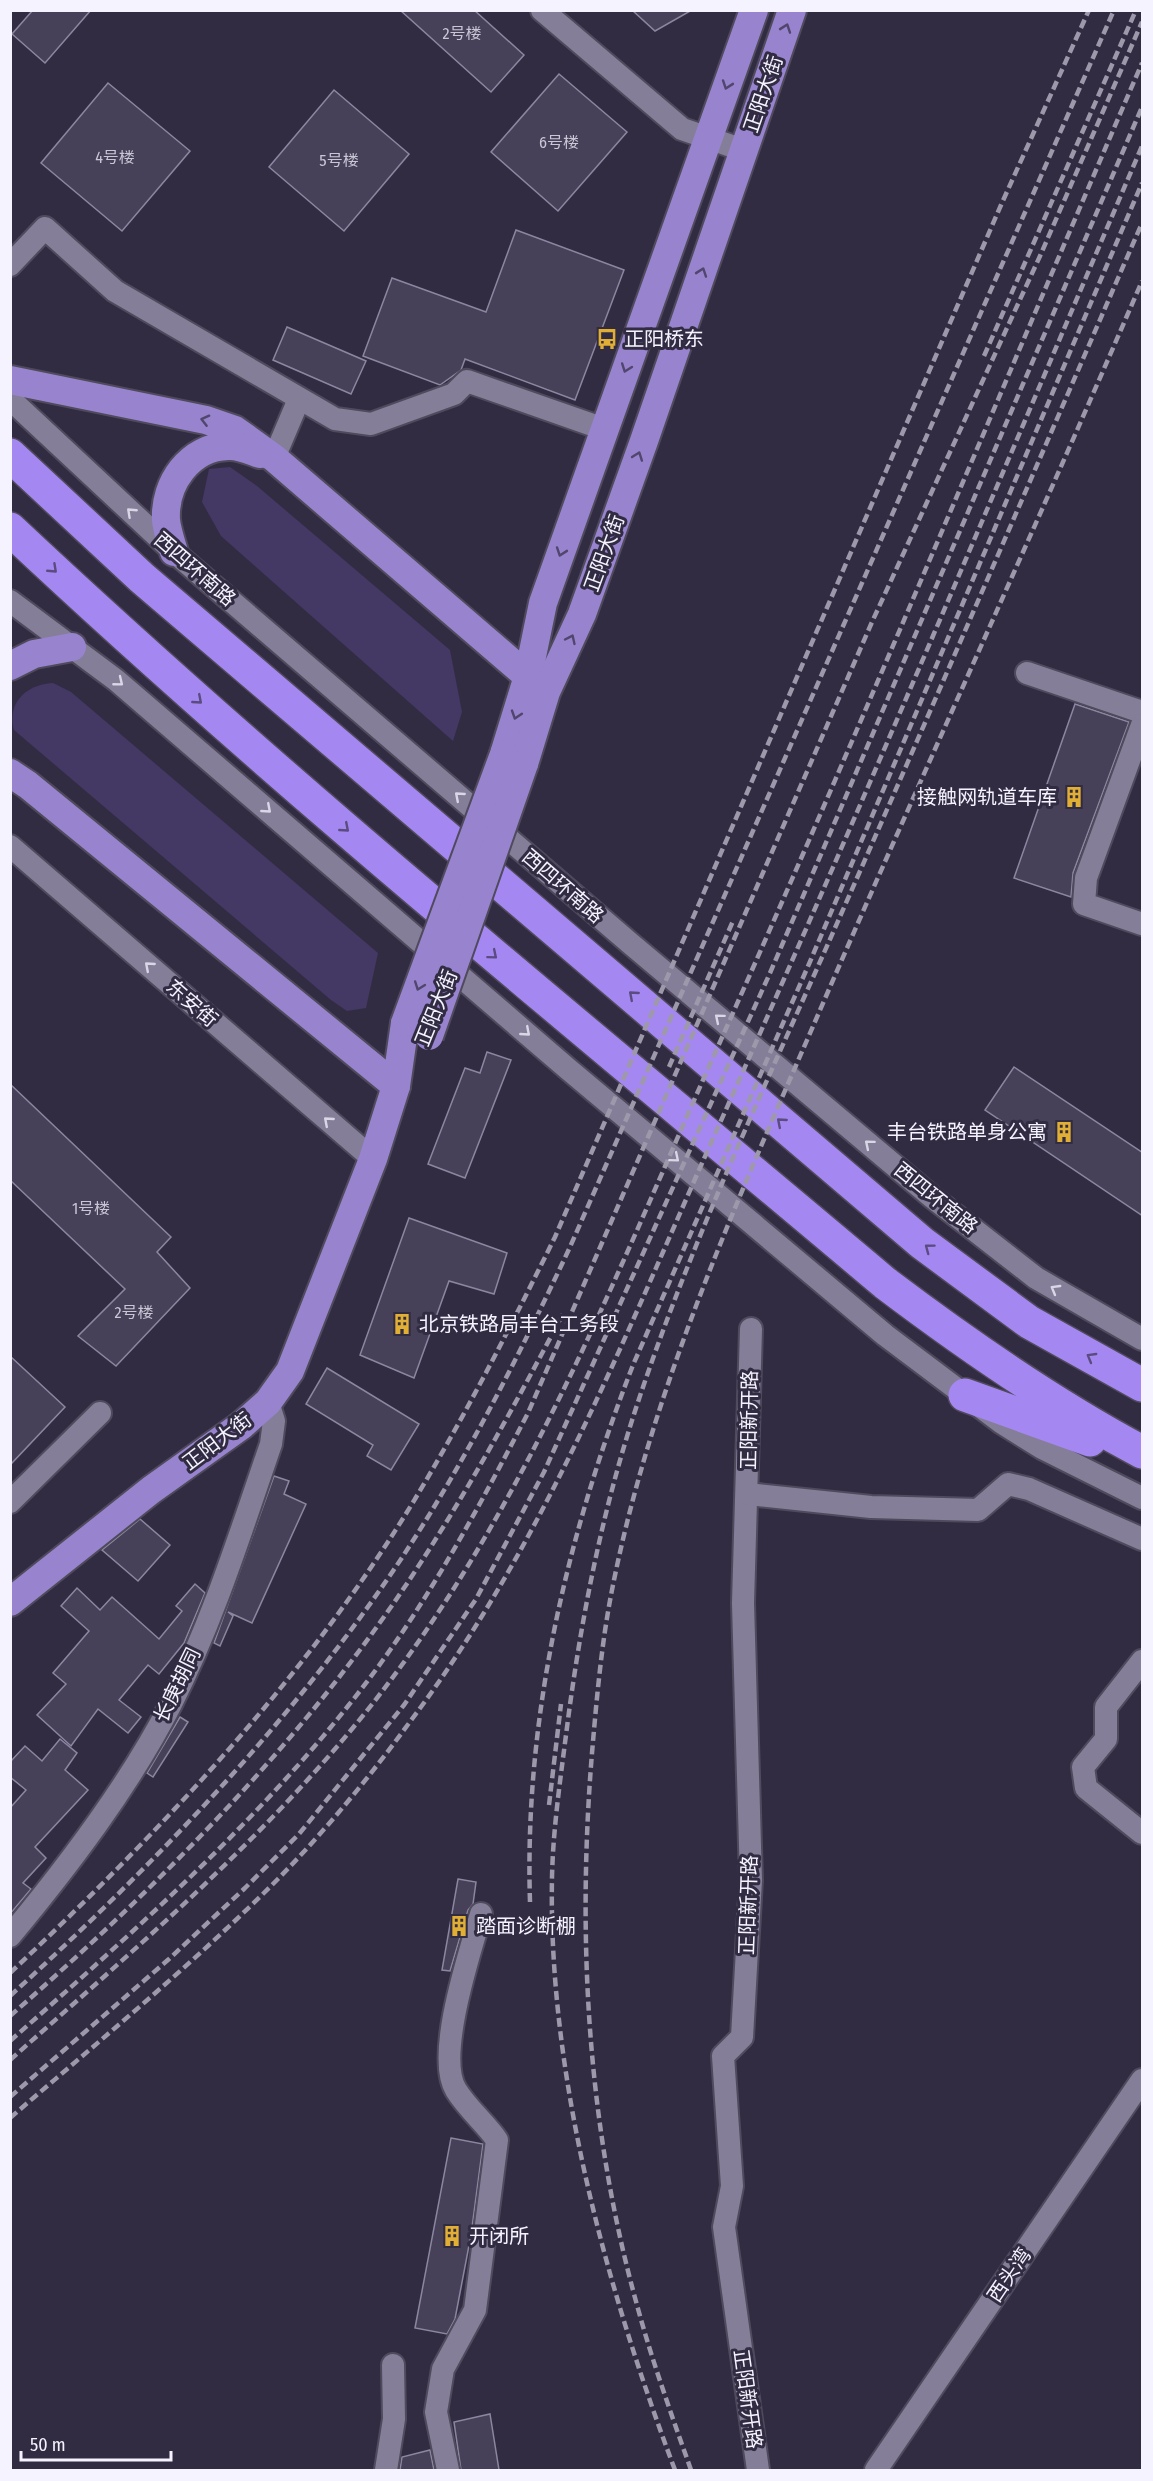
<svg xmlns="http://www.w3.org/2000/svg" width="1153" height="2481" font-family="'Fira Sans Condensed','Noto Sans SC',sans-serif">
<rect width="100%" height="100%" fill="#322c43"/>
<!-- green -->
<g fill="#443864">
<path d="M230,467L257,486L450,650L462,712L453,741L221,536L202,502L209,469Z"/>
<path d="M53,683L71,692L378,953L366,1008L347,1011L331,1000L14,730C6,702 28,684 53,683Z"/>
</g>
<!-- building -->
<g fill="#464058" stroke="#8c87a1" stroke-width="1.5">
<path d="M33,10H91L45,63L12,34Z"/>
<path d="M400,10H474L524,55L491,92Z"/>
<path d="M632,10H692L655,31Z"/>
<path d="M559,74L627,132L558,211L491,152Z"/>
<path d="M108,83L190,151L122,231L41,163Z"/>
<path d="M334,90L409,154L344,231L269,167Z"/>
<path d="M516,230L624,270L575,400L465,359L461,370L440,385L363,356L392,278L486,312Z"/>
<path d="M287,327L366,361L351,394L273,360Z"/>
<path d="M1075,704L1129,722L1073,873L1071,897L1014,878Z"/>
<path d="M487,1052L511,1060L465,1178L428,1164L465,1068L480,1073Z"/>
<path d="M1014,1067L1143,1153V1216L985,1110Z"/>
<path d="M10,1084L171,1237L157,1252L190,1288L116,1366L78,1336L125,1289L10,1180Z"/>
<path d="M409,1218L507,1253L494,1294L449,1281L414,1378L360,1355Z"/>
<path d="M10,1356L65,1407L10,1465Z"/>
<path d="M327,1368L419,1424L391,1470L367,1456L373,1445L306,1404Z"/>
<path d="M274,1476L289,1481L284,1494L306,1504L252,1623L228,1612L233,1616L220,1646L214,1643Z"/>
<path d="M140,1519L170,1545L138,1581L102,1550Z"/>
<path d="M195,1584L205,1593L184,1643L159,1674L148,1665L119,1700L141,1717L128,1733L98,1709L71,1746L37,1715L66,1684L53,1673L89,1631L61,1606L77,1588L100,1610L112,1597L159,1639L182,1611L176,1606Z"/>
<path d="M180,1717L188,1722L153,1777L147,1773Z"/>
<path d="M60,1739L77,1753L65,1770L88,1790L35,1847L46,1858L23,1883L31,1889L10,1914V1808L26,1790L10,1777V1762L25,1746L42,1761Z"/>
<path d="M458,1879L476,1882L473,1904L468,1910L450,1971L442,1970Z"/>
<path d="M451,2138L483,2144L471,2235L455,2319L447,2334L415,2328Z"/>
<path d="M490,2414L499,2470H461L454,2422Z"/>
<path d="M430,2450L434,2470H400L402,2457Z"/>
</g>
<g fill="none" stroke-linecap="round" stroke-linejoin="round">
<defs>
<g id="minor">
<path d="M542,10L682,129L743,150"/>
<path d="M10,265L45,228L115,291L335,419L371,424L454,394L467,381L604,429"/>
<path d="M10,399L174,552L631,944L932,1197L1036,1278L1142,1339"/>
<path d="M274,458L299,399"/>
<path d="M10,601L116,680L568,1069L885,1335L1002,1423L1042,1448L1142,1498"/>
<path d="M1027,673L1142,712"/>
<path d="M1142,725L1086,878L1084,904L1142,924"/>
<path d="M10,846L373,1159"/>
<path d="M751,1329L743,1603L751,1880L742,2037L723,2056L732,2186L724,2227L758,2470"/>
<path d="M748,1494L871,1507L978,1510L1008,1484L1029,1489L1142,1539"/>
<path d="M10,1502L100,1413"/>
<path d="M1142,1661L1106,1707V1739L1083,1767L1086,1788L1142,1833"/>
<path d="M10,1936C69,1865 129,1786 171,1704C213,1621 241,1531 271,1444L274,1421L268,1402"/>
<path d="M386,2470L394,2419L393,2365"/>
<path d="M448,2470L436,2412L443,2369L475,2310L497,2140C485,2123 467,2108 456,2090C435,2056 470,1952 481,1914"/>
<path d="M876,2470L1142,2080"/>
</g>
<g id="major">
<path d="M10,380L206,420L235,430L274,458L539,686"/>
<path d="M174,552C171,542 167,530 166,520C164,483 190,447 228,446C238,445 251,451 260,454"/>
<path d="M10,666L34,654L72,647"/>
<path d="M504,754L528,676L543,603L754,10"/>
<path d="M524,764L546,692L582,614L644,441L792,10"/>
<path d="M10,773L28,785L396,1086"/>
<path d="M10,1602L151,1490L242,1425L268,1402L290,1371L373,1159L396,1086L405,1023"/>
</g>
<g id="highway">
<path d="M10,455L142,578L922,1243L1029,1322L1142,1385"/>
<path d="M10,529C291,793 591,1035 885,1283C967,1345 1052,1404 1142,1452"/>
<path d="M965,1395L1090,1440"/>
</g>
</defs>
<!-- minor casing -->
<use href="#minor" stroke="#4f4a5c" stroke-width="26"/>
<!-- major casing -->
<use href="#major" stroke="#4f4a5c" stroke-width="32"/>
<!-- highway casing -->
<use href="#highway" stroke="#4f4a5c" stroke-width="36"/>
<!-- minor -->
<use href="#minor" stroke="#847e99" stroke-width="22"/>
<!-- major -->
<use href="#major" stroke="#9883ce" stroke-width="28"/>
<!-- highway -->
<use href="#highway" stroke="#a587f2" stroke-width="33"/>
<!-- rail -->
<g stroke="#9d99aa" stroke-width="4.5" stroke-dasharray="9 4.5" stroke-linecap="butt">
<path d="M984,356L1136,10"/>
<path d="M669,1067L733,921"/>
<path d="M549,1805L561,1704"/>
<path d="M530,1902C524,1719 567,1535 633,1365L809,964L1142,183"/>
<path d="M10,1973C161,1831 307,1677 415,1499C466,1414 511,1326 555,1237L1001,205L1089,10"/>
<path d="M10,1996C151,1868 286,1728 393,1571C462,1469 518,1358 570,1247L1114,10"/>
<path d="M10,2016C158,1887 301,1743 410,1579C467,1493 516,1403 564,1312"/>
<path d="M10,2041C129,1936 249,1830 348,1706C420,1617 475,1515 528,1413L872,622L1040,256L1142,22"/>
<path d="M10,2060C143,1942 283,1823 390,1681C529,1496 614,1280 707,1071C857,737 997,399 1142,63"/>
<path d="M10,2097L169,1959L245,1888L299,1834L404,1705L476,1599L544,1472L770,973L1142,107"/>
<path d="M10,2118C98,2042 188,1968 270,1887C322,1835 369,1778 412,1719C545,1542 625,1335 715,1134C862,807 1001,476 1142,146"/>
<path d="M675,2470C606,2287 548,2075 552,1877C553,1830 560,1782 566,1735C580,1624 601,1515 636,1408C691,1240 771,1074 842,912C943,683 1042,453 1142,223"/>
<path d="M691,2470C672,2416 652,2361 637,2305C587,2126 577,1937 592,1753C597,1695 602,1637 614,1580C654,1385 735,1206 814,1024C921,776 1035,530 1142,281"/>
</g>
<defs>
<g id="major-bridge">
<path d="M405,1023L504,754"/>
<path d="M429,1036L524,764"/>
</g>
</defs>
<!-- major-bridge casing -->
<use href="#major-bridge" stroke="#4f4a5c" stroke-width="32" stroke-linecap="butt"/>
<!-- major-bridge -->
<use href="#major-bridge" stroke="#9883ce" stroke-width="28"/>
</g>
<!-- one-way arrows -->
<defs><path id="oneway-chevron" d="M-2-3.5L2.5 0L-2 3.5" fill="none" stroke-width="1.6" stroke-linecap="round" stroke-linejoin="round" transform="scale(1.5)"/></defs>
<g stroke="#51466d">
<use href="#oneway-chevron" transform="translate(786 28) rotate(-71)"/>
<use href="#oneway-chevron" transform="translate(727 85) rotate(109)"/>
<use href="#oneway-chevron" transform="translate(702 272) rotate(-71)"/>
<use href="#oneway-chevron" transform="translate(626 368) rotate(110)"/>
<use href="#oneway-chevron" transform="translate(205 420) rotate(-166)"/>
<use href="#oneway-chevron" transform="translate(638 456) rotate(-70)"/>
<use href="#oneway-chevron" transform="translate(561 552) rotate(109)"/>
<use href="#oneway-chevron" transform="translate(571 639) rotate(-65)"/>
<use href="#oneway-chevron" transform="translate(516 715) rotate(108)"/>
<use href="#oneway-chevron" transform="translate(419 986) rotate(110)"/>
</g>
<g stroke="#d9d6e6">
<use href="#oneway-chevron" transform="translate(131 512) rotate(-137)"/>
<use href="#oneway-chevron" transform="translate(119 682) rotate(39)"/>
<use href="#oneway-chevron" transform="translate(459 796) rotate(-139)"/>
<use href="#oneway-chevron" transform="translate(267 809) rotate(41)"/>
<use href="#oneway-chevron" transform="translate(149 966) rotate(-139)"/>
<use href="#oneway-chevron" transform="translate(719 1018) rotate(-140)"/>
<use href="#oneway-chevron" transform="translate(526 1032) rotate(41)"/>
<use href="#oneway-chevron" transform="translate(328 1121) rotate(-139)"/>
<use href="#oneway-chevron" transform="translate(869 1144) rotate(-140)"/>
<use href="#oneway-chevron" transform="translate(675 1158) rotate(40)"/>
<use href="#oneway-chevron" transform="translate(1055 1289) rotate(-150)"/>
</g>
<g stroke="#5a4c80">
<use href="#oneway-chevron" transform="translate(53 569) rotate(43)"/>
<use href="#oneway-chevron" transform="translate(198 700) rotate(41)"/>
<use href="#oneway-chevron" transform="translate(345 828) rotate(41)"/>
<use href="#oneway-chevron" transform="translate(493 955) rotate(40)"/>
<use href="#oneway-chevron" transform="translate(633 995) rotate(-139)"/>
<use href="#oneway-chevron" transform="translate(781 1122) rotate(-139)"/>
<use href="#oneway-chevron" transform="translate(929 1248) rotate(-143)"/>
<use href="#oneway-chevron" transform="translate(1091 1357) rotate(-150)"/>
</g>
<!-- icons -->
<defs>
<symbol id="bus-bare" viewBox="-9 -9 18 18"><path d="M-5-6H5V4H4V6H2V4H-2V6H-4V4H-5ZM-3.5-4V0h7V-4ZM-3.5 1.2v1.5H-2V1.2ZM2 1.2v1.5H3.5V1.2Z" fill="#e1af34" stroke="#322c43" stroke-width="2.5" paint-order="stroke"/></symbol>
<symbol id="building-bare" viewBox="-9 -9 18 18"><path d="M-4-6H4V6H1V3H-1V6H-4ZM-2.5-4.3h1.7v1.8h-1.7ZM.8-4.3h1.7v1.8H.8ZM-2.5-1h1.7V.8h-1.7ZM.8-1h1.7V.8H.8Z" fill="#e1af34" stroke="#322c43" stroke-width="2.5" paint-order="stroke"/></symbol>
</defs>
<g fill-rule="evenodd">
<use href="#bus-bare" x="592" y="324" width="30" height="30"/>
<use href="#building-bare" x="1059" y="782" width="30" height="30"/>
<use href="#building-bare" x="1049" y="1117" width="30" height="30"/>
<use href="#building-bare" x="387" y="1309" width="30" height="30"/>
<use href="#building-bare" x="444" y="1911" width="30" height="30"/>
<use href="#building-bare" x="437" y="2221" width="30" height="30"/>
</g>
<g text-anchor="middle" dominant-baseline="central" stroke-width="6" stroke-linejoin="round" paint-order="stroke">
<!-- number labels -->
<g font-size="16" fill="#c9c6d5">
<text x="462" y="33">2号楼</text>
<text x="559" y="142">6号楼</text>
<text x="115" y="157">4号楼</text>
<text x="339" y="160">5号楼</text>
<text x="91" y="1208">1号楼</text>
<text x="134" y="1312">2号楼</text>
</g>
<!-- street labels -->
<g font-size="20" fill="#f5f3ff" stroke="#322c43">
<text transform="translate(763 94) rotate(-71)">正阳大街</text>
<text transform="translate(604 553) rotate(-70)">正阳大街</text>
<text transform="translate(195 569) rotate(41)">西四环南路</text>
<text transform="translate(563 886) rotate(41)">西四环南路</text>
<text transform="translate(192 1003) rotate(41)">东安街</text>
<text transform="translate(436 1008) rotate(-68)">正阳大街</text>
<text transform="translate(936 1198) rotate(39)">西四环南路</text>
<text transform="translate(749 1420) rotate(-89)">正阳新开路</text>
<text transform="translate(217 1441) rotate(-37)">正阳大街</text>
<text transform="translate(177 1685) rotate(-64)">长庚胡同</text>
<text transform="translate(748 1905) rotate(-88)">正阳新开路</text>
<text transform="translate(1009 2275) rotate(-56)">西头湾</text>
<text transform="translate(748 2399) rotate(82)">正阳新开路</text>
</g>
<!-- poi labels -->
<g font-size="20" fill="#f5f3ff" stroke="#322c43" text-anchor="start">
<text x="624" y="339">正阳桥东</text>
<text x="1057" y="797" text-anchor="end">接触网轨道车库</text>
<text x="1047" y="1132" text-anchor="end">丰台铁路单身公寓</text>
<text x="419" y="1324">北京铁路局丰台工务段</text>
<text x="476" y="1926">踏面诊断棚</text>
<text x="469" y="2236">开闭所</text>
</g>
</g>
<!-- border -->
<rect width="1153" height="2481" fill="none" stroke="#f5f3ff" stroke-width="24"/>
<!-- scale -->
<path d="M21 2451v9h150v-9" fill="none" stroke="#f5f3ff" stroke-width="3"/>
<text x="30" y="2451" font-size="18" fill="#f5f3ff" stroke="#322c43" stroke-width="4.5" paint-order="stroke">50 m</text>
</svg>
